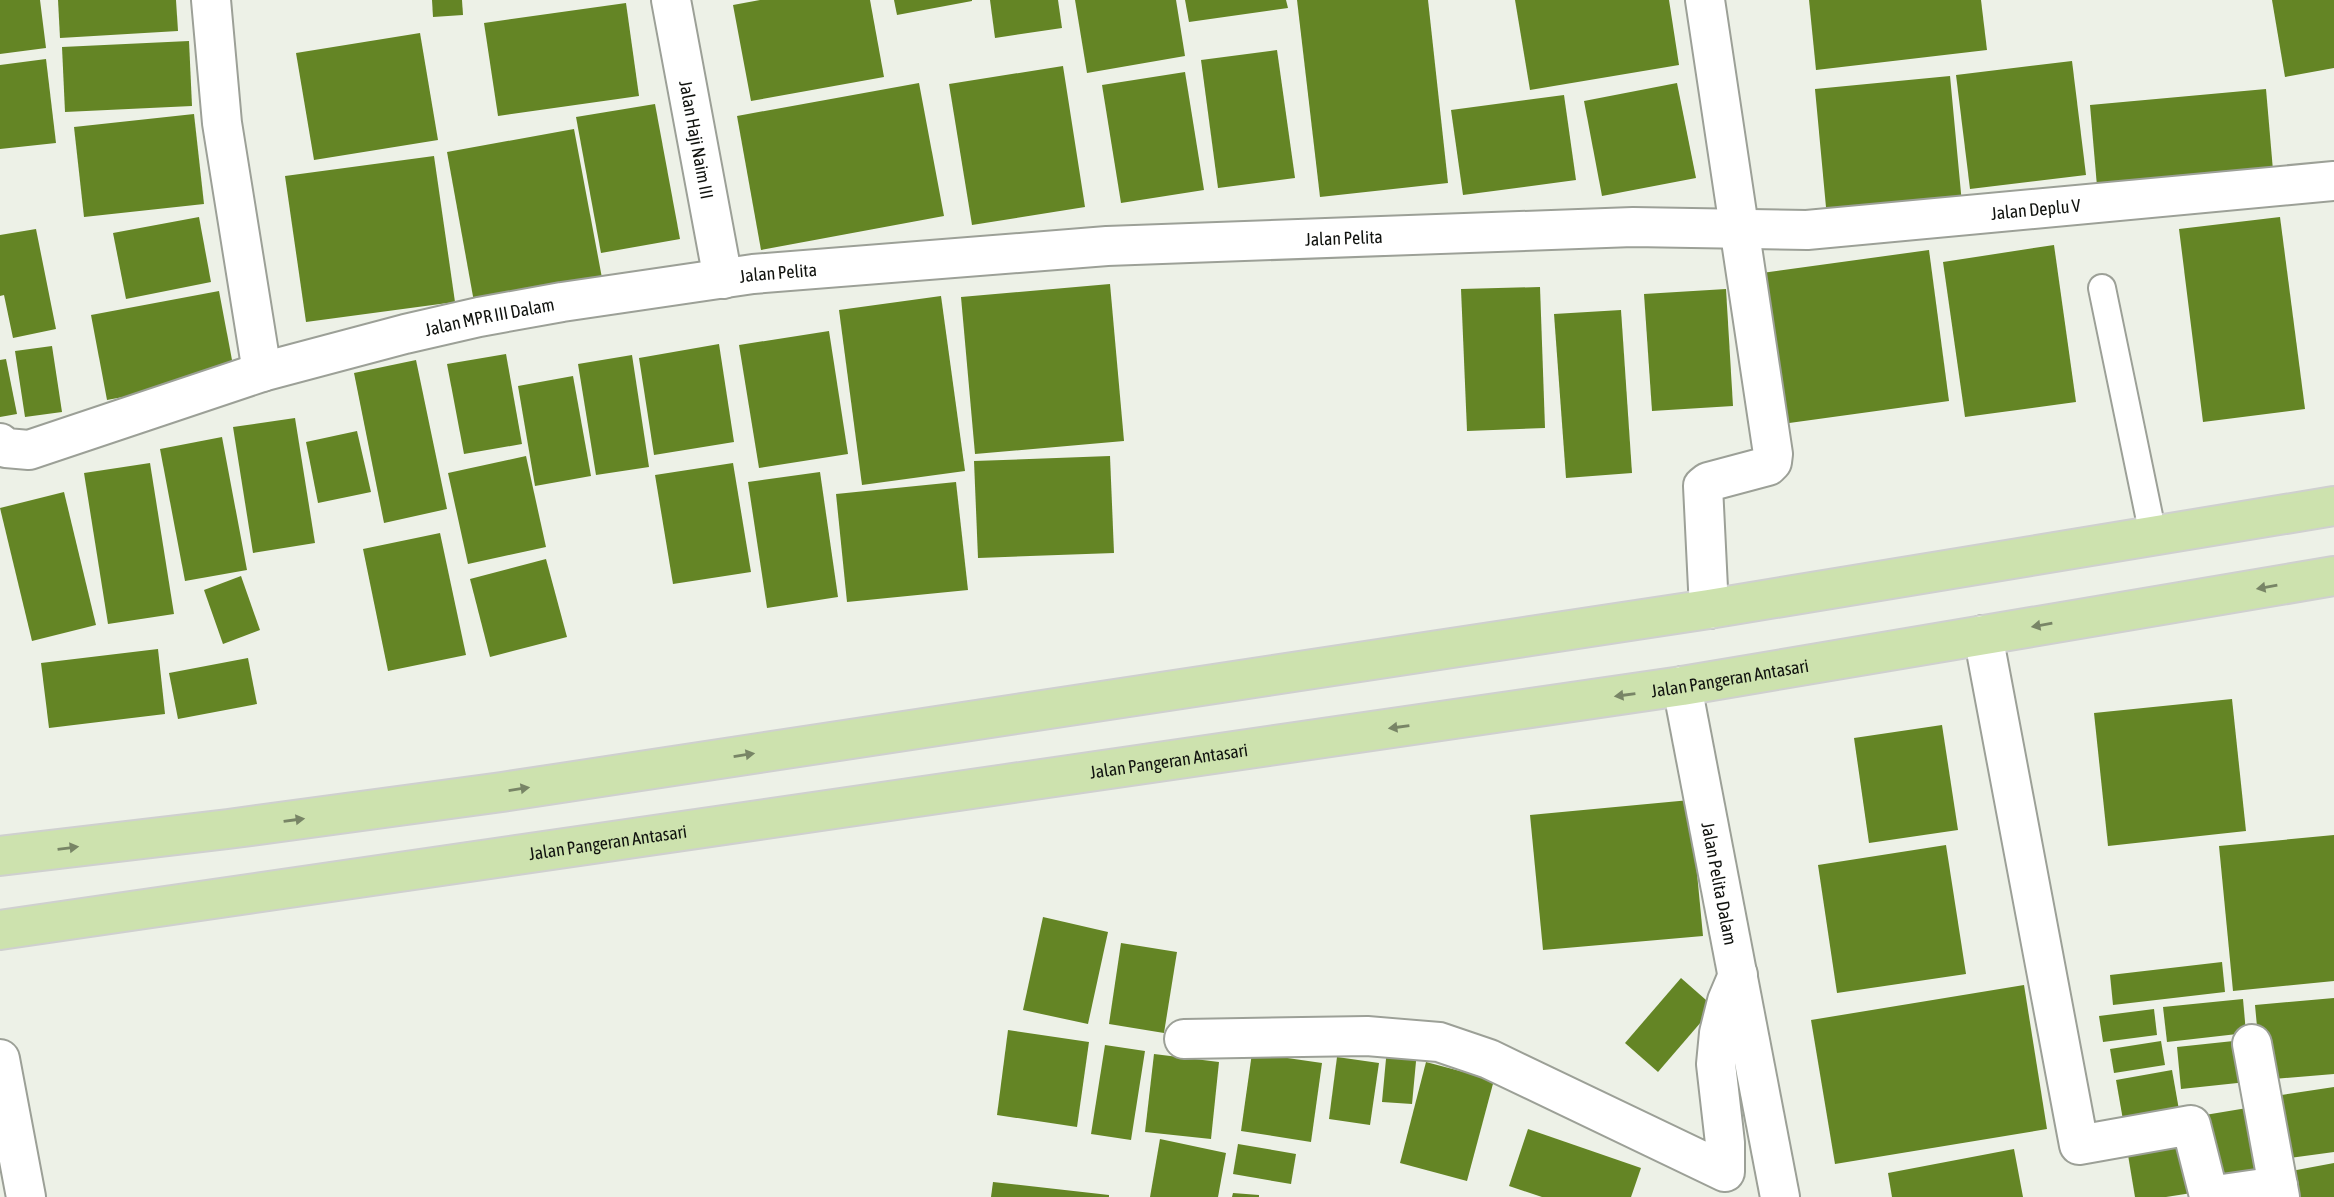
<svg xmlns="http://www.w3.org/2000/svg" width="2334" height="1197" font-family="'Asap Condensed',sans-serif">
<rect width="100%" height="100%" fill="#edf1e7"/>
<!-- building -->
<g fill="#648525">
<path d="M0,0H40L46,48L0,54Z"/>
<path d="M58,0H176L178,31L60,38Z"/>
<path d="M432,0H462L463,15L433,17Z"/>
<path d="M760,0H870L884,77L751,101L733,5Z"/>
<path d="M894,0H972V1L897,15Z"/>
<path d="M990,0H1058L1062,28L995,38Z"/>
<path d="M1075,0H1176L1185,56L1087,73Z"/>
<path d="M1185,0H1286L1288,8L1189,22Z"/>
<path d="M1297,0H1428L1448,183L1320,197Z"/>
<path d="M1515,0H1669L1679,65L1530,90Z"/>
<path d="M1809,0H1981L1987,50L1816,70Z"/>
<path d="M2272,0H2334V68L2285,77Z"/>
<path d="M626,3L639,96L498,116L484,23Z"/>
<path d="M420,33L438,140L314,160L296,53Z"/>
<path d="M189,41L192,106L65,112L62,47Z"/>
<path d="M1277,50L1295,178L1218,188L1201,60Z"/>
<path d="M46,59L56,143L0,149V65Z"/>
<path d="M2072,61L2086,175L1970,189L1956,75Z"/>
<path d="M1063,66L1085,207L972,225L949,84Z"/>
<path d="M1185,72L1204,190L1121,203L1102,85Z"/>
<path d="M1950,76L1962,204L1827,218L1815,89Z"/>
<path d="M919,83L944,216L761,250L737,116Z"/>
<path d="M1677,83L1696,178L1602,196L1584,101Z"/>
<path d="M2266,89L2274,182L2098,198L2090,105Z"/>
<path d="M1564,95L1576,180L1463,195L1451,110Z"/>
<path d="M655,104L680,239L601,253L576,117Z"/>
<path d="M194,114L204,204L84,217L74,127Z"/>
<path d="M574,129L602,278L474,302L447,152Z"/>
<path d="M434,156L455,302L306,322L285,176Z"/>
<path d="M199,217L211,282L126,299L113,233Z"/>
<path d="M2280,217L2305,409L2203,422L2179,229Z"/>
<path d="M36,229L56,329L13,338L4,295L0,296V235Z"/>
<path d="M2054,245L2076,402L1965,417L1943,262Z"/>
<path d="M1929,250L1949,401L1782,424L1762,273Z"/>
<path d="M1110,284L1124,441L975,454L961,297Z"/>
<path d="M1540,287L1545,428L1467,431L1461,289Z"/>
<path d="M1726,289L1733,406L1652,411L1644,294Z"/>
<path d="M219,291L235,376L107,400L91,315Z"/>
<path d="M941,296L965,471L862,485L839,310Z"/>
<path d="M1621,310L1632,473L1566,478L1554,314Z"/>
<path d="M829,331L848,454L759,468L739,345Z"/>
<path d="M719,344L734,442L654,455L639,358Z"/>
<path d="M52,346L62,412L25,417L15,351Z"/>
<path d="M506,354L522,444L464,454L447,364Z"/>
<path d="M632,355L649,467L596,475L578,364Z"/>
<path d="M6,359L17,414L0,417V360Z"/>
<path d="M416,360L447,509L384,523L354,373Z"/>
<path d="M573,376L591,476L535,486L518,386Z"/>
<path d="M295,418L315,543L253,553L233,427Z"/>
<path d="M357,431L371,492L318,503L306,442Z"/>
<path d="M222,437L247,570L185,581L160,449Z"/>
<path d="M526,456L546,547L468,564L448,473Z"/>
<path d="M1110,456L1114,553L978,558L974,461Z"/>
<path d="M150,463L174,614L108,624L84,473Z"/>
<path d="M733,463L751,572L673,584L655,475Z"/>
<path d="M820,472L838,597L767,608L748,482Z"/>
<path d="M956,482L968,590L847,602L836,494Z"/>
<path d="M64,492L96,625L32,641L0,508Z"/>
<path d="M440,533L466,655L388,671L363,549Z"/>
<path d="M546,559L567,637L490,657L470,579Z"/>
<path d="M241,576L260,630L223,644L204,590Z"/>
<path d="M158,649L165,714L49,728L41,663Z"/>
<path d="M248,658L257,704L178,719L169,673Z"/>
<path d="M2232,699L2246,831L2108,846L2094,713Z"/>
<path d="M1942,725L1958,830L1869,843L1854,738Z"/>
<path d="M1690,800L1703,936L1543,950L1530,815Z"/>
<path d="M2334,835V981L2233,991L2219,846Z"/>
<path d="M1946,845L1966,974L1837,993L1818,865Z"/>
<path d="M1043,917L1108,932L1088,1024L1023,1010Z"/>
<path d="M1121,943L1177,952L1164,1033L1109,1024Z"/>
<path d="M2222,962L2225,992L2113,1005L2110,975Z"/>
<path d="M1681,978L1714,1007L1658,1072L1625,1043Z"/>
<path d="M2024,985L2047,1129L1835,1164L1811,1020Z"/>
<path d="M2334,998V1074L2262,1080L2255,1005Z"/>
<path d="M2243,999L2246,1033L2167,1042L2163,1007Z"/>
<path d="M2154,1009L2157,1035L2103,1042L2099,1016Z"/>
<path d="M1008,1030L1089,1042L1077,1127L997,1115Z"/>
<path d="M2243,1040L2247,1082L2181,1089L2177,1047Z"/>
<path d="M2161,1041L2165,1065L2114,1073L2110,1049Z"/>
<path d="M1105,1045L1145,1051L1131,1140L1091,1134Z"/>
<path d="M1387,1048L1417,1051L1412,1104L1382,1102Z"/>
<path d="M1252,1053L1322,1063L1311,1142L1241,1131Z"/>
<path d="M1154,1054L1219,1062L1211,1139L1145,1132Z"/>
<path d="M1337,1057L1379,1063L1370,1125L1329,1119Z"/>
<path d="M1426,1062L1494,1080L1467,1181L1400,1163Z"/>
<path d="M2172,1070L2182,1127L2126,1137L2116,1080Z"/>
<path d="M2334,1087V1152L2283,1159L2275,1096Z"/>
<path d="M2259,1106L2271,1177L2211,1188L2199,1116Z"/>
<path d="M1528,1129L1641,1168L1631,1197H1542L1509,1186Z"/>
<path d="M2189,1132L2198,1192L2166,1197H2135L2126,1143Z"/>
<path d="M1160,1139L1226,1153L1218,1197H1150Z"/>
<path d="M1238,1144L1296,1154L1291,1184L1233,1174Z"/>
<path d="M2014,1149L2023,1197H1892L1888,1173Z"/>
<path d="M2334,1163V1197H2284L2280,1173Z"/>
<path d="M993,1182L1109,1195V1197H991Z"/>
<path d="M1233,1193L1259,1195V1197H1232Z"/>
</g>
<g fill="none" stroke-linecap="round" stroke-linejoin="round">
<defs>
<path id="lane" d="M2102,288L2153,535"/>
<g id="street">
<path d="M211,0L222,123L262,372"/>
<path id="s1" d="M671,0L723,279"/>
<path d="M1705,0L1773,454L1772,462L1768,466L1708,482L1703,486L1709,609"/>
<path id="s2" d="M0,443L6,448L29,450L262,372L405,334L479,317L562,302L753,274L1107,246L1633,227L1807,230L2334,181"/>
<path d="M1983,635L2079,1145L2191,1125L2209,1196L2278,1186"/>
<path id="s3" d="M1682,686L1780,1197"/>
<path d="M1184,1039L1367,1036L1439,1042L1489,1059L1725,1172V1143L1716,1064L1719,1033L1727,1001L1738,975"/>
<path d="M2252,1044L2280,1197"/>
<path d="M0,1059L26,1197"/>
</g>
<g id="primary">
<path d="M0,856L228,829L502,792L1709,609L2334,506"/>
<path id="s4" d="M0,930L1682,686L2334,576"/>
</g>
</defs>
<!-- lane casing -->
<use href="#lane" stroke="#9ca097" stroke-width="30"/>
<!-- street casing -->
<use href="#street" stroke="#9ca097" stroke-width="42"/>
<!-- primary casing -->
<use href="#primary" stroke="#cfd0cf" stroke-width="42"/>
<!-- lane -->
<use href="#lane" stroke="#fff" stroke-width="26"/>
<!-- street -->
<use href="#street" stroke="#fff" stroke-width="38"/>
<!-- primary -->
<use href="#primary" stroke="#cde2ae" stroke-width="38"/>
</g>
<!-- one-way arrows -->
<defs><path id="oneway-solid" d="M-6-.8H1V-3.2L6.5 0L1 3.2V.8H-6Z" transform="scale(1.75)"/></defs>
<g fill="#788566">
<use href="#oneway-solid" transform="translate(2267 587) rotate(170)"/>
<use href="#oneway-solid" transform="translate(2042 625) rotate(170)"/>
<use href="#oneway-solid" transform="translate(1625 695) rotate(172)"/>
<use href="#oneway-solid" transform="translate(1399 727) rotate(172)"/>
<use href="#oneway-solid" transform="translate(744 755) rotate(-9)"/>
<use href="#oneway-solid" transform="translate(519 789) rotate(-9)"/>
<use href="#oneway-solid" transform="translate(294 820) rotate(-8)"/>
<use href="#oneway-solid" transform="translate(68 848) rotate(-7)"/>
</g>
<g text-anchor="middle" dominant-baseline="central" stroke-width="5" stroke-linejoin="round" paint-order="stroke">
<!-- street labels -->
<g font-size="18" fill="#11130f" stroke="#edf1e7">
<text stroke="none"><textPath href="#s1" startOffset="142">Jalan Haji Naim III</textPath></text>
<text stroke="none"><textPath href="#s2" startOffset="2063">Jalan Deplu V</textPath></text>
<text stroke="none"><textPath href="#s2" startOffset="1370">Jalan Pelita</textPath></text>
<text stroke="none"><textPath href="#s2" startOffset="803">Jalan Pelita</textPath></text>
<text stroke="none"><textPath href="#s2" startOffset="511">Jalan MPR III Dalam</textPath></text>
<text stroke="none"><textPath href="#s4" startOffset="1748">Jalan Pangeran Antasari</textPath></text>
<text stroke="none"><textPath href="#s4" startOffset="1181">Jalan Pangeran Antasari</textPath></text>
<text stroke="none"><textPath href="#s4" startOffset="614">Jalan Pangeran Antasari</textPath></text>
<text stroke="none"><textPath href="#s3" startOffset="201">Jalan Pelita Dalam</textPath></text>
</g>
</g>
</svg>
